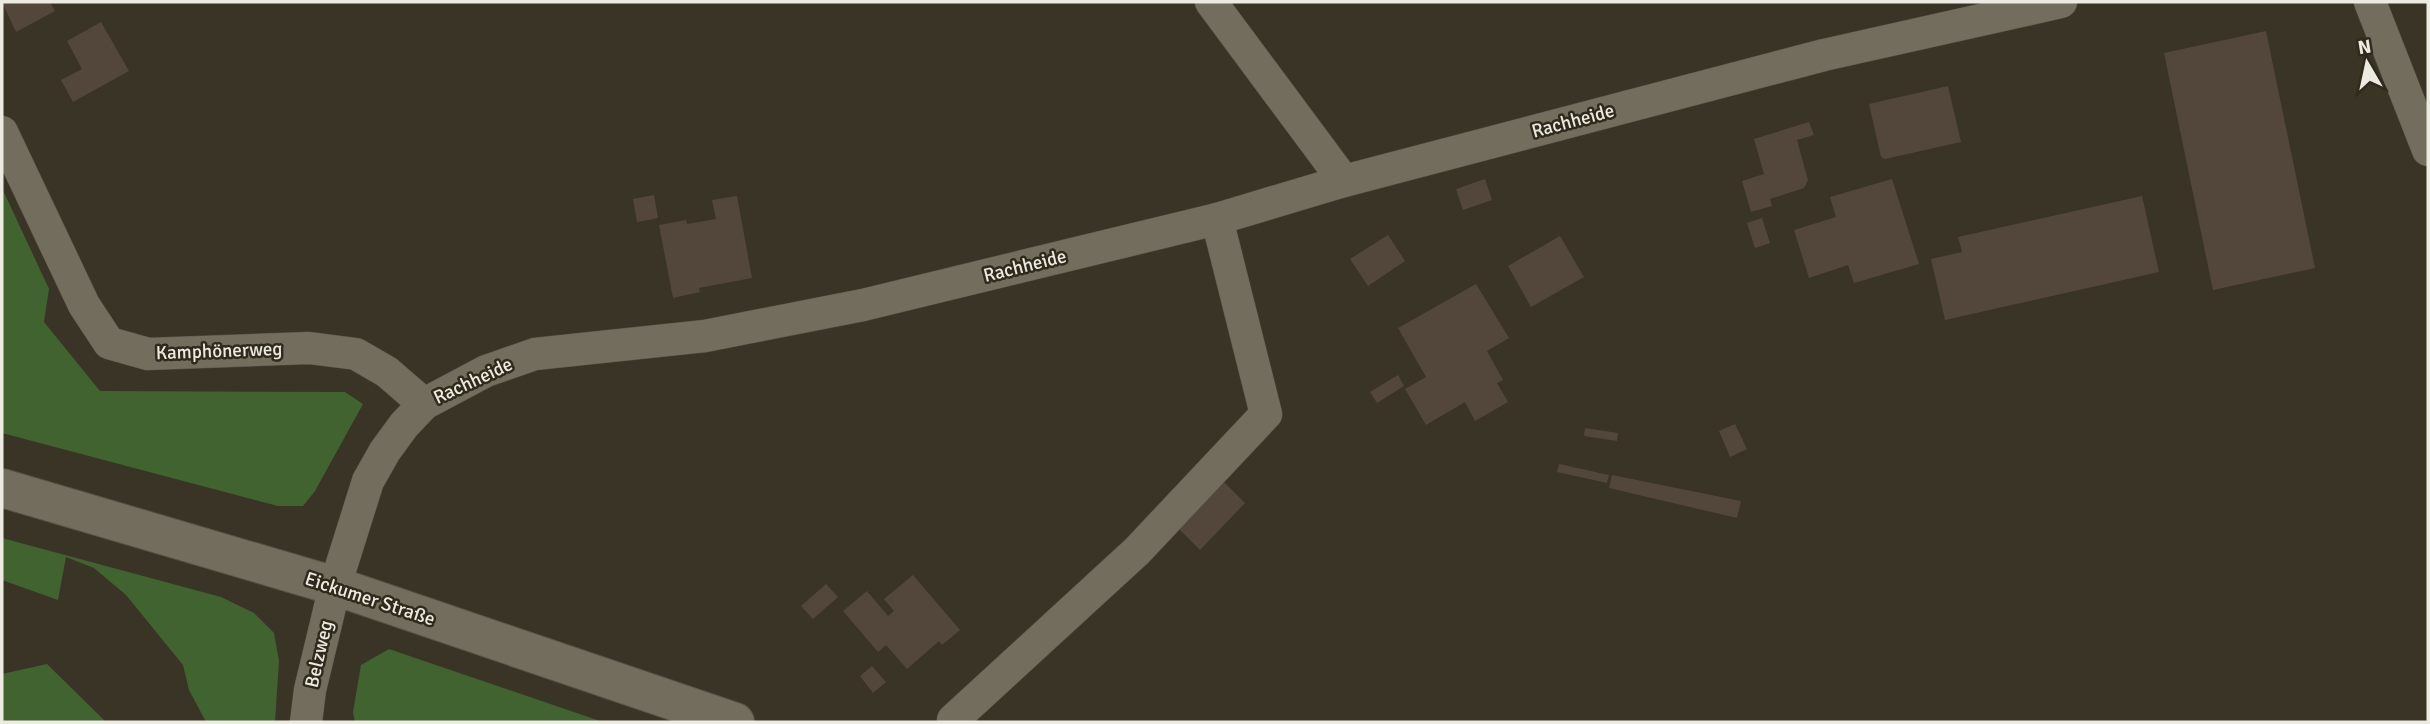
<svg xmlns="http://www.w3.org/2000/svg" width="2430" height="724" font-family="Signika,sans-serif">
<rect width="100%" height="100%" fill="#3a3426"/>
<!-- green -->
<g fill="#406330">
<path d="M2,188L49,289L44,322L100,391L345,392L363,404L315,491L303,506H278L2,433Z"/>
<path d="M2,538L221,597L254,613L274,633L279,661L275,722H206L189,690L183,665L126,595L94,568L66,557L58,600L2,580Z"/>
<path d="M389,649L603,722H355L353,712L361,665Z"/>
<path d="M47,664L106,722H2V674Z"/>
</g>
<!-- building -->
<g fill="#53473b">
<path d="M2,2H50L55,11L16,32Z"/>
<path d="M101,22L129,71L73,102L61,80L82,69L67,41Z"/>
<path d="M2266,31L2315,268L2213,290L2164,53Z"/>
<path d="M1948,86L1961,142L1885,159L1881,157L1869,104Z"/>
<path d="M1809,122L1814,135L1797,140L1808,180L1804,188L1770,199L1772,206L1751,212L1742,181L1764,174L1754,139Z"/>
<path d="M1485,179L1492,200L1463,210L1456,189Z"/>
<path d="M1892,179L1919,264L1854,283L1848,265L1809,278L1794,230L1836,217L1830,197Z"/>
<path d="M654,195L658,218L637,222L633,199Z"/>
<path d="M737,196L752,278L699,288L700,292L673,298L659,225L686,220L687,224L716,219L712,200Z"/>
<path d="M2142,196L2159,272L1945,320L1931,259L1962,252L1958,237Z"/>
<path d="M1762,218L1770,243L1755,248L1747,223Z"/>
<path d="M1388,235L1405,261L1368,286L1350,259Z"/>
<path d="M1560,236L1584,277L1531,307L1508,266Z"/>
<path d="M1476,284L1509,338L1487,351L1503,380L1497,383L1508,402L1475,421L1465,402L1426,425L1405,389L1426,377L1398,328Z"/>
<path d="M1398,375L1404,386L1377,403L1370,392Z"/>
<path d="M1735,424L1747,449L1730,457L1719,431Z"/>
<path d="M1585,428L1618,433L1617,441L1584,436Z"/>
<path d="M1559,464L1609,475L1607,483L1557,472Z"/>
<path d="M1612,475L1741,501L1737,518L1609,488Z"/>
<path d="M1223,481L1245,503L1200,550L1177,527Z"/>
<path d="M913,575L960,630L942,645L939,641L907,669L886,645L878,652L843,611L867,591L888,616L894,611L884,599Z"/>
<path d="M826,584L838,597L813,619L801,606Z"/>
<path d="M872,666L886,682L873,693L860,676Z"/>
</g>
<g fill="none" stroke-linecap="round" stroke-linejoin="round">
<defs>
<g id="minor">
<path d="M1211,2L1344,181"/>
<path d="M2370,2L2428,150"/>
<path d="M2,132L84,305L109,343L148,354L309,348L356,354L387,372L424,404"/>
<path d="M953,720L1137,551L1266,414L1217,219"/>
<path d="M306,722L310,690L335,586L368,481L385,451L404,425L424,404L486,371L535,354L705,336L863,305L1217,219L1344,181L1824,55L2061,2"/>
</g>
<path id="secondary" d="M2,488L335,586L735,722"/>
</defs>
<!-- minor casing -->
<use href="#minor" stroke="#565245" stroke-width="33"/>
<!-- secondary casing -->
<use href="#secondary" stroke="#565245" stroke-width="40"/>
<!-- minor -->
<use href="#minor" stroke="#736d5d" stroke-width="32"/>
<!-- secondary -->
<use href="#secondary" stroke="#736d5d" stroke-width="38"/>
</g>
<g text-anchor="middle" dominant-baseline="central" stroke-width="5" stroke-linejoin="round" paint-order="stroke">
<!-- street labels -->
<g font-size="19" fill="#edeae1" stroke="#2f2a1c">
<text transform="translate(1573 121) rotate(-15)">Rachheide</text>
<text transform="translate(1025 266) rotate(-14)">Rachheide</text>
<text transform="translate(219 351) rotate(-2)">Kamphönerweg</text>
<text transform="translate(473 381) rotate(-25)">Rachheide</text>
<text transform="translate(370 599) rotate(18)">Eickumer Straße</text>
<text transform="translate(319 654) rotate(-77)">Belzweg</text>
</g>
</g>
<!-- border -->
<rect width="2430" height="724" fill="none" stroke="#edeae1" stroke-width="7"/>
<!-- north arrow -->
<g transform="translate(2367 63) rotate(351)" stroke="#2f2a1c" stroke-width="5" paint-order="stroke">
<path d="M0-5L12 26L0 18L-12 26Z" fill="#edeae1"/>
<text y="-10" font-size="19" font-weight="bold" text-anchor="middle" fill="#edeae1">N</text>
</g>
</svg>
